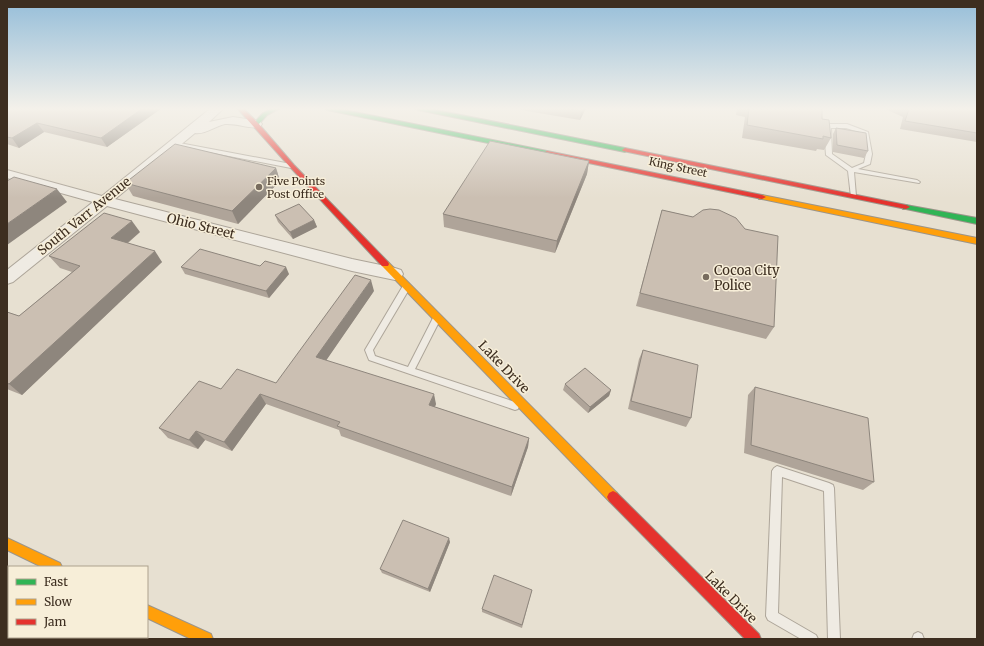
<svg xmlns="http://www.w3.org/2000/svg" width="984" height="646" font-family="Merriweather,serif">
<rect width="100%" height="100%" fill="#e7e0d1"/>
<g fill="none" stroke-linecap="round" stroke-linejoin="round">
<defs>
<g id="lane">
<path d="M847,124L868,132L872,154L870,164L858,169L917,180L920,182L919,183L854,172L856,196L855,197H851L848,171L826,155L824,129L827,125L829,124ZM831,128H846L862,133L866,154L864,163L852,168L832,154Z"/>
<path d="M174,142L291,164L294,166L291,168L172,145L171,144Z"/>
<path d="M407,283L411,286L373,350L375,356L408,367L434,316H440L441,318L415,369L518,403L519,406L518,409L515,410L369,360L365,350L404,284Z"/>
<path d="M777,466L829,483L833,485L834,488L840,639H828L824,491L782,477L778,613L816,635L818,639H801L768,620L766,616L772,471L774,468Z"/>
<path d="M918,632L922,634L924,639H912L914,634Z"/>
</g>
<path id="street" d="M211,108H224L209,122L233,117L260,121L262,124L260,127C249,129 237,123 225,124C215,126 205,135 195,133L115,199L352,259L395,268L401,270L403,274L401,278L395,280L352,271L107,206L13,282L7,284V270L93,202L7,178V170L102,196Z"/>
<g id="fast">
<path d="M272,108H280L267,115L258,125H254V123L263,113Z"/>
<path d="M324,108H335L547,151L550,153L547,155L327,110Z"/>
<path d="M415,108H426L625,148L628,150L625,152L418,110Z"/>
<path d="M903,205H906L977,218V224L906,209H903Z"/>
</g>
<g id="slow">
<path d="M759,195H762L977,238V244L762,199H759Z"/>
<path d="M385,261L388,262L617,493L619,497L617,501L613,503L609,501L382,266L381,264Z"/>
<path d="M7,538L60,563L62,567H42L7,550Z"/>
<path d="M147,605L211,634L213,639H191L147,618Z"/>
</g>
<g id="jam">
<path d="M237,108H243L258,123L294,165L388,262L389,264L388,266H382L290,167Z"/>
<path d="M625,148L906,205L910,207L906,209L623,151L622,150Z"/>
<path d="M547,151L762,195L766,197L762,199L545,154V152Z"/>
<path d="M613,491L617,493L759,634L761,639H745L609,501L607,497L609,493Z"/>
</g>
</defs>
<!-- lane casing -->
<use href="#lane" stroke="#ada599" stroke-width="2"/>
<!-- street casing -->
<use href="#street" stroke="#ada599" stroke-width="2"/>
<!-- fast casing -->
<use href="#fast" stroke="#9c958a" stroke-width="2"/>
<!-- slow casing -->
<use href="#slow" stroke="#9c958a" stroke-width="2"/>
<!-- jam casing -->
<use href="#jam" stroke="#9c958a" stroke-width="2"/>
<!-- lane -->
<use href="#lane" fill="#efebe3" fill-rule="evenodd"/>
<!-- street -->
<use href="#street" fill="#efebe3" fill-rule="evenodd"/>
<!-- fast -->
<use href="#fast" fill="#30b455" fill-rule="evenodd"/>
<!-- slow -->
<use href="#slow" fill="#ff9f0a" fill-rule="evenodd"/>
<!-- jam -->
<use href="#jam" fill="#e5322d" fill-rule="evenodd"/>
</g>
<!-- wall -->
<g fill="#afa499">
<path d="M7,108H162L107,147L44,132L19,148L7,144Z"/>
<path d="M521,108H586L580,120L521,110Z"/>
<path d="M737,108H822V119L831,138L824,150L817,149L816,151L742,138L745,117L736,115Z"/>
<path d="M883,108H977V142L900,129L903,117Z"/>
<path d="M836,128L868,151L864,158L833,152V134Z"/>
<path d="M589,161L587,174L555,253L444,227L443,214Z"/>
<path d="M276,168L280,181L238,224L133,196L125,183Z"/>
<path d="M662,210L693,217L774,327L766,339L636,306Z"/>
<path d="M275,215L314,220L317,227L293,239L278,222Z"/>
<path d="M140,232L128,243L162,262L22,395L7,389V312L19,316L72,272L60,268L49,256Z"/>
<path d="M260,266L289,274L269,298L185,274L181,267Z"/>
<path d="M374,291L326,360L436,404L435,407L529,438L528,447L511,496L341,436L339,430L266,404L232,451L205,440L198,449L168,438L159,428L221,389L276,383Z"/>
<path d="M643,350L691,418L686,427L628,409L639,359Z"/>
<path d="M565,384L611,390L609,396L588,413L563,390Z"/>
<path d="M755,387L874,482L863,490L744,453L748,395Z"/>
<path d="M450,542L430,592L382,573L380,569Z"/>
<path d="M532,590L522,628L482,612V609Z"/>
</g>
<!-- shaded-wall -->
<g fill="#8e867d">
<path d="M143,108H162L107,147L101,138Z"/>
<path d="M582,108H586L580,120L581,111Z"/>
<path d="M37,123L44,132L19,148L12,138Z"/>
<path d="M589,161L587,174L555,253L557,241Z"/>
<path d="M276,168L280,181L238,224L232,211Z"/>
<path d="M57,189L67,202L7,245V224Z"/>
<path d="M314,220L317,227L293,239L290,232Z"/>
<path d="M132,221L140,232L119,250L111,238Z"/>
<path d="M155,251L162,262L22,395L9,384Z"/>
<path d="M286,267L289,274L269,298L266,291Z"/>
<path d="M371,280L374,291L321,368L316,357Z"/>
<path d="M611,390L609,396L588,413L590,407Z"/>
<path d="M260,394L266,404L232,451L224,442Z"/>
<path d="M434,394L436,404L431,415L429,405Z"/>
<path d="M196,431L205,440L198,449L189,440Z"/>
<path d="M529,438L528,447L511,496L512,487Z"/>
<path d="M449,538L450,542L430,592L428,589Z"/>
</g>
<!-- building -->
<g fill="#cbbfb2" stroke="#8e867d">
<path d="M7,108H143L101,138L37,123L12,138L7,137Z"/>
<path d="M565,108H582L581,111Z"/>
<path d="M749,108H822V119L829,120L831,138L823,136V139L747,125Z"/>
<path d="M906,108H977V133L905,121L909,109Z"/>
<path d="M836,128L866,133L868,151L837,145Z"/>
<path d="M490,141L589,161L557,241L443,214Z"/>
<path d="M175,144L276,168L232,211L125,183Z"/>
<path d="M14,177L57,189L7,224V181Z"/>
<path d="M299,204L314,220L290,232L275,215Z"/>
<path d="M710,209L719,210L736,218L745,229L778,236L774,327L640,293L662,210L693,217L703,210Z"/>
<path d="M104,213L132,221L111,238L155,251L9,384L7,383V312L19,316L80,266L49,256Z"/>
<path d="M200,249L260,266L265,261L286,267L266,291L181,267Z"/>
<path d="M355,275L371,280L316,357L434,394L429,405L529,438L512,487L337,426L340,422L260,394L224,442L196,431L189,440L159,428L199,381L221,389L237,369L276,383Z"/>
<path d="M643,350L698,365L691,418L631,401Z"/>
<path d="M585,368L611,390L590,407L565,384Z"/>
<path d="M755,387L868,418L874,482L751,445Z"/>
<path d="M403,520L449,538L428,589L380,569Z"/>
<path d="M494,575L532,590L522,625L482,609Z"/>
</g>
<!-- sky -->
<linearGradient id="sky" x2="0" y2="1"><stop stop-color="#96bed9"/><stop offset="0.55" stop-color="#f4f1ea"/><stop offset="1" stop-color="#f4f1ea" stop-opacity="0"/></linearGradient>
<rect width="984" height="198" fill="url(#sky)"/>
<!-- markers -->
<g fill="#786c5e" stroke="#f7eed8" stroke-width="1.5">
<circle cx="259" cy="187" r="4"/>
<circle cx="706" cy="277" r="4"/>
</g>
<g text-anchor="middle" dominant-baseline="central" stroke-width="3" stroke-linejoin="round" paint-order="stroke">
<!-- far-street labels -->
<g font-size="11" fill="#3d2e20" stroke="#f7eed8">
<text transform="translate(678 167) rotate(12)">King Street</text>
</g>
<!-- far-poi labels -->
<g font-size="11" fill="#3d2e20" stroke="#f7eed8" text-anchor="start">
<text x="267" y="181">Five Points<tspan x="267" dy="13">Post Office</tspan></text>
</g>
<!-- street labels -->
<g font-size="13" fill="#3d2e20" stroke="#f7eed8">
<text transform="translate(84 216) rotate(-39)">South Varr Avenue</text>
<text transform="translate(201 226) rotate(14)">Ohio Street</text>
<text transform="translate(504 367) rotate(46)">Lake Drive</text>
<text transform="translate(731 597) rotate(45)">Lake Drive</text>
</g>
<!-- poi labels -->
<g font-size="13" fill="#3d2e20" stroke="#f7eed8" text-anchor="start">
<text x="714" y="270">Cocoa City<tspan x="714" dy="15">Police</tspan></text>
</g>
</g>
<!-- border -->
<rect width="984" height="646" fill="none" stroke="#3d2e20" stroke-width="16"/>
<!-- legend -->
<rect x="8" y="566" width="140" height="72" fill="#f7eed8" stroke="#ada18e"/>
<rect x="16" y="579" width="20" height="6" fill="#30b455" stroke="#ada18e"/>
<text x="44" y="586" font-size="12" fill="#3d2e20">Fast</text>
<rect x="16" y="599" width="20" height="6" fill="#ff9f0a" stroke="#ada18e"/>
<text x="44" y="606" font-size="12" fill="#3d2e20">Slow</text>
<rect x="16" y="619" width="20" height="6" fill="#e5322d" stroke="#ada18e"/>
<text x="44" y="626" font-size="12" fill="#3d2e20">Jam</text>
</svg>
